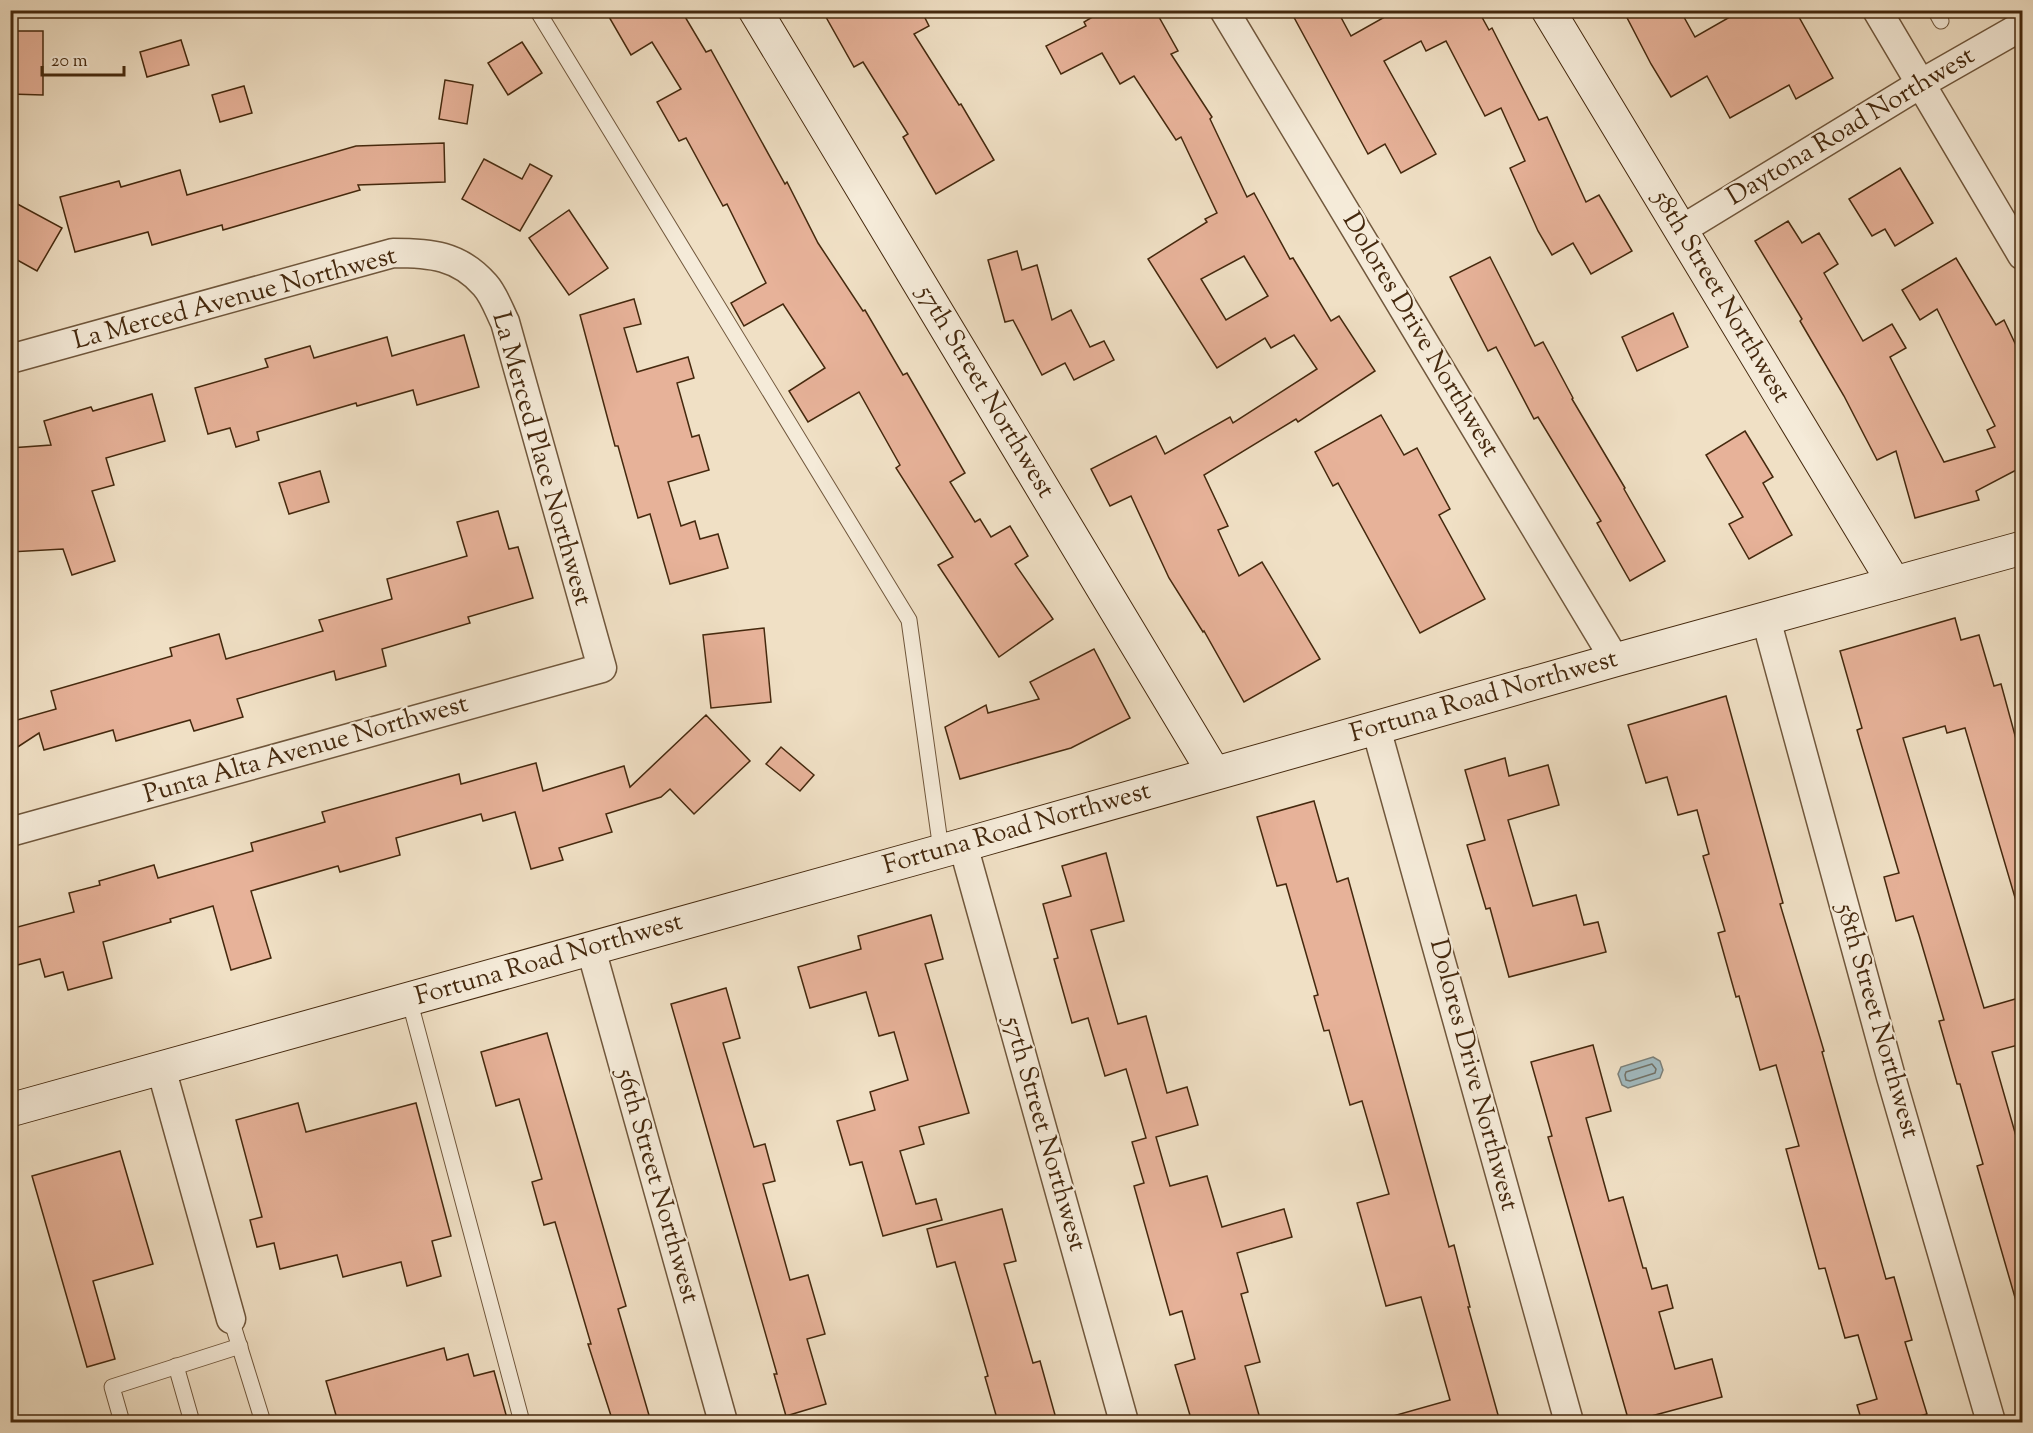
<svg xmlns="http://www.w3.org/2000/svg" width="2033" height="1433" font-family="'Sorts Mill Goudy',serif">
<rect width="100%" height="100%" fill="#f0e0c5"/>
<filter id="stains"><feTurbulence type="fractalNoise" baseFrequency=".00333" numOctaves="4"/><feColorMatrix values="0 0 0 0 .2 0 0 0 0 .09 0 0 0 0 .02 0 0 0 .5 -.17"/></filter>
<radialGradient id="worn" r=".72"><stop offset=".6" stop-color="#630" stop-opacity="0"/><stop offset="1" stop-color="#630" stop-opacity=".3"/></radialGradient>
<!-- water -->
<path fill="#a1bac0" stroke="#7c8079" stroke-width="1.5" d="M1653,1057L1660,1061L1663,1070L1660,1078L1628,1088L1622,1085L1618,1074L1621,1067Z"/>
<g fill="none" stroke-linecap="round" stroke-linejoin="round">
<!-- shore -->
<path stroke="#737267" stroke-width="1.5" d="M1652,1064L1656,1069L1655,1073L1630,1081L1626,1080L1625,1075L1626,1072Z"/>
</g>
<!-- building -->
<g fill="#e7b299" stroke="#45290e" stroke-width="1.5" fill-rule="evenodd">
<path d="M605,10H681L706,52L711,50L785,184L787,182L818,243L863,311L865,310L903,375L907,373L965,473L950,482L975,522L980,519L991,537L1010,526L1028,556L1015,564L1053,619L999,657L938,565L953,557L896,468L900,465L859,392L808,422L789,391L825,368L783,304L744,326L731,303L766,283L727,204L723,206L686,138L679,141L657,102L681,89L652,42L631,55Z"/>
<path d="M822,10H921L929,26L914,34L959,105L961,104L994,160L936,194L903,137L908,134L863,62L854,67Z"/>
<path d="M1104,10H1155L1178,51L1171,54L1212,117L1210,119L1247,197L1254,193L1290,259L1293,258L1331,321L1339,316L1375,371L1298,422L1296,419L1204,475L1228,526L1218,530L1239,576L1262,562L1320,659L1244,702L1204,631L1203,632L1169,578L1131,496L1110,506L1091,469L1156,436L1165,454L1230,417L1233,423L1317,369L1294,335L1271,348L1265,338L1217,368L1148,259L1207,222L1205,219L1217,213L1181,137L1176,140L1134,76L1120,84L1102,53L1061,74L1046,46L1086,26L1084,22ZM1244,256L1268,296L1226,320L1201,279Z"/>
<path d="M1290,10H1337L1351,36L1397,10H1478L1489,30L1492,28L1539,120L1547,117L1586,202L1599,195L1632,251L1591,274L1573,243L1552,255L1538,231L1510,168L1525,161L1501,108L1485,116L1446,41L1426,51L1421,41L1384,61L1436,154L1401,173L1385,144L1368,154Z"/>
<path d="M1623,10H1680L1695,37L1742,10H1795L1833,78L1796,99L1789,85L1730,118L1707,76L1671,97L1651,64Z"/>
<path d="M10,31H43V95L10,94Z"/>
<path d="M181,40L189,65L147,77L140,52Z"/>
<path d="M522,42L542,73L508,95L488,63Z"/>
<path d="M445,80L473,85L467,124L439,119Z"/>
<path d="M244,86L252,113L220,122L212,95Z"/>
<path d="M444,143L445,182L358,185L360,190L223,230L222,225L152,245L148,232L75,252L60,197L119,181L121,187L180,170L187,195L356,146Z"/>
<path d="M484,159L522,179L530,164L552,176L520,231L462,199Z"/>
<path d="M1900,168L1933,223L1895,246L1885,229L1872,236L1849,199Z"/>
<path d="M10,200L62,228L37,271L10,256Z"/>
<path d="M569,210L608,268L569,295L529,238Z"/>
<path d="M1788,221L1802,243L1819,233L1838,264L1824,273L1863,341L1892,324L1906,348L1890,357L1944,462L1995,447L1987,430L1995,426L1937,309L1920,320L1902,290L1956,258L1996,325L2004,320L2022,358V467L1976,491L1979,500L1915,518L1896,451L1877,460L1844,396L1800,321L1802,319L1755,241Z"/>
<path d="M1017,251L1022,270L1037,265L1052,320L1071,310L1090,347L1104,341L1114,360L1074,380L1065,363L1042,375L1013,320L1005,322L988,260Z"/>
<path d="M1490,257L1535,346L1543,342L1573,398L1572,399L1625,488L1624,489L1665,561L1630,581L1597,523L1601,521L1538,417L1534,419L1496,347L1488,351L1450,277Z"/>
<path d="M634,299L641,324L624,328L637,372L688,357L694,378L677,383L692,437L699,435L709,470L668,482L681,526L695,521L700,539L718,534L728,568L670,584L650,514L638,518L618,446H615L580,315Z"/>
<path d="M1673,313L1688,347L1637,371L1622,337Z"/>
<path d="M464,335L479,387L417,405L413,390L357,406L356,403L257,432L259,440L236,447L230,428L208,434L195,388L268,367L265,359L310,346L314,358L387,337L392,356Z"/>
<path d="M152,394L165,441L106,458L114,485L92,491L115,561L72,575L63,549L10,552V448L51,445L44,421L91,407L93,411Z"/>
<path d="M1381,415L1404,455L1417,448L1450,509L1439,515L1485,599L1420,633L1338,483L1333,486L1315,452Z"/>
<path d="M1745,431L1773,477L1763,483L1792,535L1749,559L1729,524L1743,517L1706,455Z"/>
<path d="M320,471L329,502L289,514L279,483Z"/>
<path d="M498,511L509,549L518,547L533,598L468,617L470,623L382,649L386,666L336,680L334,671L237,699L243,717L194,731L190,720L116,741L113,730L44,750L39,733L10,752V722L56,709L51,691L172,656L170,648L219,634L226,659L323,631L319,620L392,599L387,579L467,556L457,522Z"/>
<path d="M1955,618L1961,640L1979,635L1994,686L2001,684L2022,761V900L2016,901L1965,728L1947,733L1945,726L1903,738L1984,1008L2022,997V1044L1992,1052L2022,1157V1300L2016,1301L1977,1166L1983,1164L1960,1084H1957L1939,1021L1944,1020L1919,935L1913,916L1896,921L1884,877L1899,873L1857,730L1862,728L1840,651Z"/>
<path d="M764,628L771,702L711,708L703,635Z"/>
<path d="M1094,649L1130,718L1071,748L960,779L945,727L986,705L988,713L1039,699L1030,682Z"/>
<path d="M1726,696L1783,903L1780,904L1824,1051L1822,1052L1842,1124L1886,1279L1894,1277L1912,1340L1905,1342L1927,1414L1898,1422H1862L1857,1405L1877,1399L1858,1335L1845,1338L1825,1268L1819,1269L1786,1149L1799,1146L1776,1065L1760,1070L1739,996L1736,997L1718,933L1725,931L1703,856L1709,854L1697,810L1678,815L1667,777L1646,783L1628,725Z"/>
<path d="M706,715L750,761L694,814L670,789L661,797L606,814L612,832L559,848L563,860L531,869L515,812L483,821L481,814L396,838L400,855L340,872L338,866L251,891L271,958L231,970L213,906L170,919L171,922L103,942L112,978L68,990L63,972L45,977L40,959L10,967V929L74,912L69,893L100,885L99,881L154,865L158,878L253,851L251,843L325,822L322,812L459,774L461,784L536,763L543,791L624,766L630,787Z"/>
<path d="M781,747L814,775L800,791L766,764Z"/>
<path d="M1505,758L1509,776L1548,765L1559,805L1508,820L1533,906L1576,895L1584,925L1598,922L1606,952L1509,977L1490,908L1486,909L1467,845L1485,840L1465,770Z"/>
<path d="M1314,801L1337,882L1348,878L1449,1247L1454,1245L1470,1307H1468L1500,1422H1394L1393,1416L1450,1400L1421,1297L1386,1306L1357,1203L1389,1194L1362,1101L1350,1105L1329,1030L1324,1031L1314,996L1318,995L1286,884L1277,886L1257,817Z"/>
<path d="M1106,853L1124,921L1091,930L1118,1024L1146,1016L1167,1093L1187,1087L1198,1125L1156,1137L1170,1186L1207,1176L1222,1227L1284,1209L1292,1237L1237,1253L1248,1292L1241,1294L1260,1362L1245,1366L1261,1422H1192L1175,1365L1195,1359L1182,1311L1170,1315L1134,1186L1144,1183L1132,1142L1146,1138L1126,1069L1105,1076L1088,1018L1072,1023L1054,959L1058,958L1043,904L1071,896L1062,866Z"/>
<path d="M931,915L943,959L925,964L969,1113L919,1127L924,1144L900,1151L916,1204L936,1199L942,1220L883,1236L862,1162L850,1165L837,1121L875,1110L870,1092L908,1080L894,1032L879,1036L866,992L810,1008L798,967L861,949L858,936Z"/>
<path d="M726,988L740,1038L723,1043L754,1147L765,1144L775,1181L763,1184L790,1280L808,1275L825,1334L807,1339L826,1404L786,1416L774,1374H777L671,1004Z"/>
<path d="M547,1033L626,1306L618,1309L651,1422H613L588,1344H591L555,1222L544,1225L532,1182L542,1179L519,1099L496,1106L481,1052Z"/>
<path d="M1593,1045L1611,1111L1586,1118L1609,1201L1623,1197L1643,1268H1646L1652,1289L1667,1285L1673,1308L1659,1312L1675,1369L1712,1359L1722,1397L1629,1422L1548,1137L1552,1136L1531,1062Z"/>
<path d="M298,1103L306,1132L416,1103L451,1236L432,1241L441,1276L407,1286L401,1262L343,1277L337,1255L280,1269L274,1243L257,1247L250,1220L262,1217L236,1120Z"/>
<path d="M120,1151L153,1264L93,1281L115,1359L87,1367L32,1176Z"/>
<path d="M1002,1209L1016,1261L1004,1264L1033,1363L1040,1361L1057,1422H998L985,1377L988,1376L955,1262L937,1267L927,1229Z"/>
<path d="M444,1348L447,1360L468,1354L474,1376L494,1371L508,1422H338L326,1381Z"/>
</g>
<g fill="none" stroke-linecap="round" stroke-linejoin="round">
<defs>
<g id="lane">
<path d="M537,10L909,620L941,850"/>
<path d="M1935,10L1941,21"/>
<path d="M409,999L522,1422"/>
<path d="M231,1319L263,1422"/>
<path d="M176,1366L192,1422"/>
<path d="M122,1422L112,1387L240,1346"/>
</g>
<g id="street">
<path d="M1224,10L1615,660"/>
<path d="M1877,10L2022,255"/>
<path d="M1681,230L1922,83L2022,26"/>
<path d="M10,359L393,253C430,253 459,255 485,285C494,295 499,310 505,322L602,668L10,832"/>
<path d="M1766,619L1891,1077L1991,1422"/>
<path d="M1376,728L1569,1422"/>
<path d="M963,845L1124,1422"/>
<path d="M591,949L723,1422"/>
<path d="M161,1068L231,1319"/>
</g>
<g id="secondary">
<path d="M755,10L1214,773"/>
<path d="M1548,10L1894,583"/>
<path d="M10,1110L963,845L1615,660L2022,548"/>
</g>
</defs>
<!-- lane casing -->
<use href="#lane" stroke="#70573c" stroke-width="17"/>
<!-- street casing -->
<use href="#street" stroke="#70573c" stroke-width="31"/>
<!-- secondary casing -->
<use href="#secondary" stroke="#45290e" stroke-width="35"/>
<!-- lane -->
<use href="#lane" stroke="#f5ebd9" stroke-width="15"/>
<!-- street -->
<use href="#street" stroke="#f5ebd9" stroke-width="28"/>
<!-- secondary -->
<use href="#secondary" stroke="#f5ebd9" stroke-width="33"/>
</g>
<g text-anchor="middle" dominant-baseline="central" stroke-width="4.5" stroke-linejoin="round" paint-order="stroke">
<!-- street labels -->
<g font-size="26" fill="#45290e" stroke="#f5ebd9">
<text transform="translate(1851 127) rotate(-31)">Daytona Road Northwest</text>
<text transform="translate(1721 297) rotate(59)">58th Street Northwest</text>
<text transform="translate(235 299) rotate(-15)">La Merced Avenue Northwest</text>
<text transform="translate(1420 335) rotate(59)">Dolores Drive Northwest</text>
<text transform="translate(985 392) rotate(59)">57th Street Northwest</text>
<text transform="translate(541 459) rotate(74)">La Merced Place Northwest</text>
<text transform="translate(1484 697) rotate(-16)">Fortuna Road Northwest</text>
<text transform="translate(306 750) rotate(-16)">Punta Alta Avenue Northwest</text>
<text transform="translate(1017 829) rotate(-16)">Fortuna Road Northwest</text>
<text transform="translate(549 960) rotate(-16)">Fortuna Road Northwest</text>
<text transform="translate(1877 1021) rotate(74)">58th Street Northwest</text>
<text transform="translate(1473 1075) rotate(75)">Dolores Drive Northwest</text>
<text transform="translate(1044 1134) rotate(74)">57th Street Northwest</text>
<text transform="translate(657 1186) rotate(74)">56th Street Northwest</text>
</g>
</g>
<!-- margin -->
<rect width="2033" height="1433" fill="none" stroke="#f0e0c5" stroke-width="36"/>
<rect x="12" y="12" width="2009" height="1409" fill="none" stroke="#45290e" stroke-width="3"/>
<rect x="18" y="18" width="1997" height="1397" fill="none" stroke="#45290e" stroke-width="1.5"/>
<!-- scale -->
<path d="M42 66v9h82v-9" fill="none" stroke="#45290e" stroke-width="3"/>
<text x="51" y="66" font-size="18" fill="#45290e" stroke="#f5ebd9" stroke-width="4.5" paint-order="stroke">20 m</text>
<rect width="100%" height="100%" filter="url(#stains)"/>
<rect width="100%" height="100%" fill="url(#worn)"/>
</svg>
